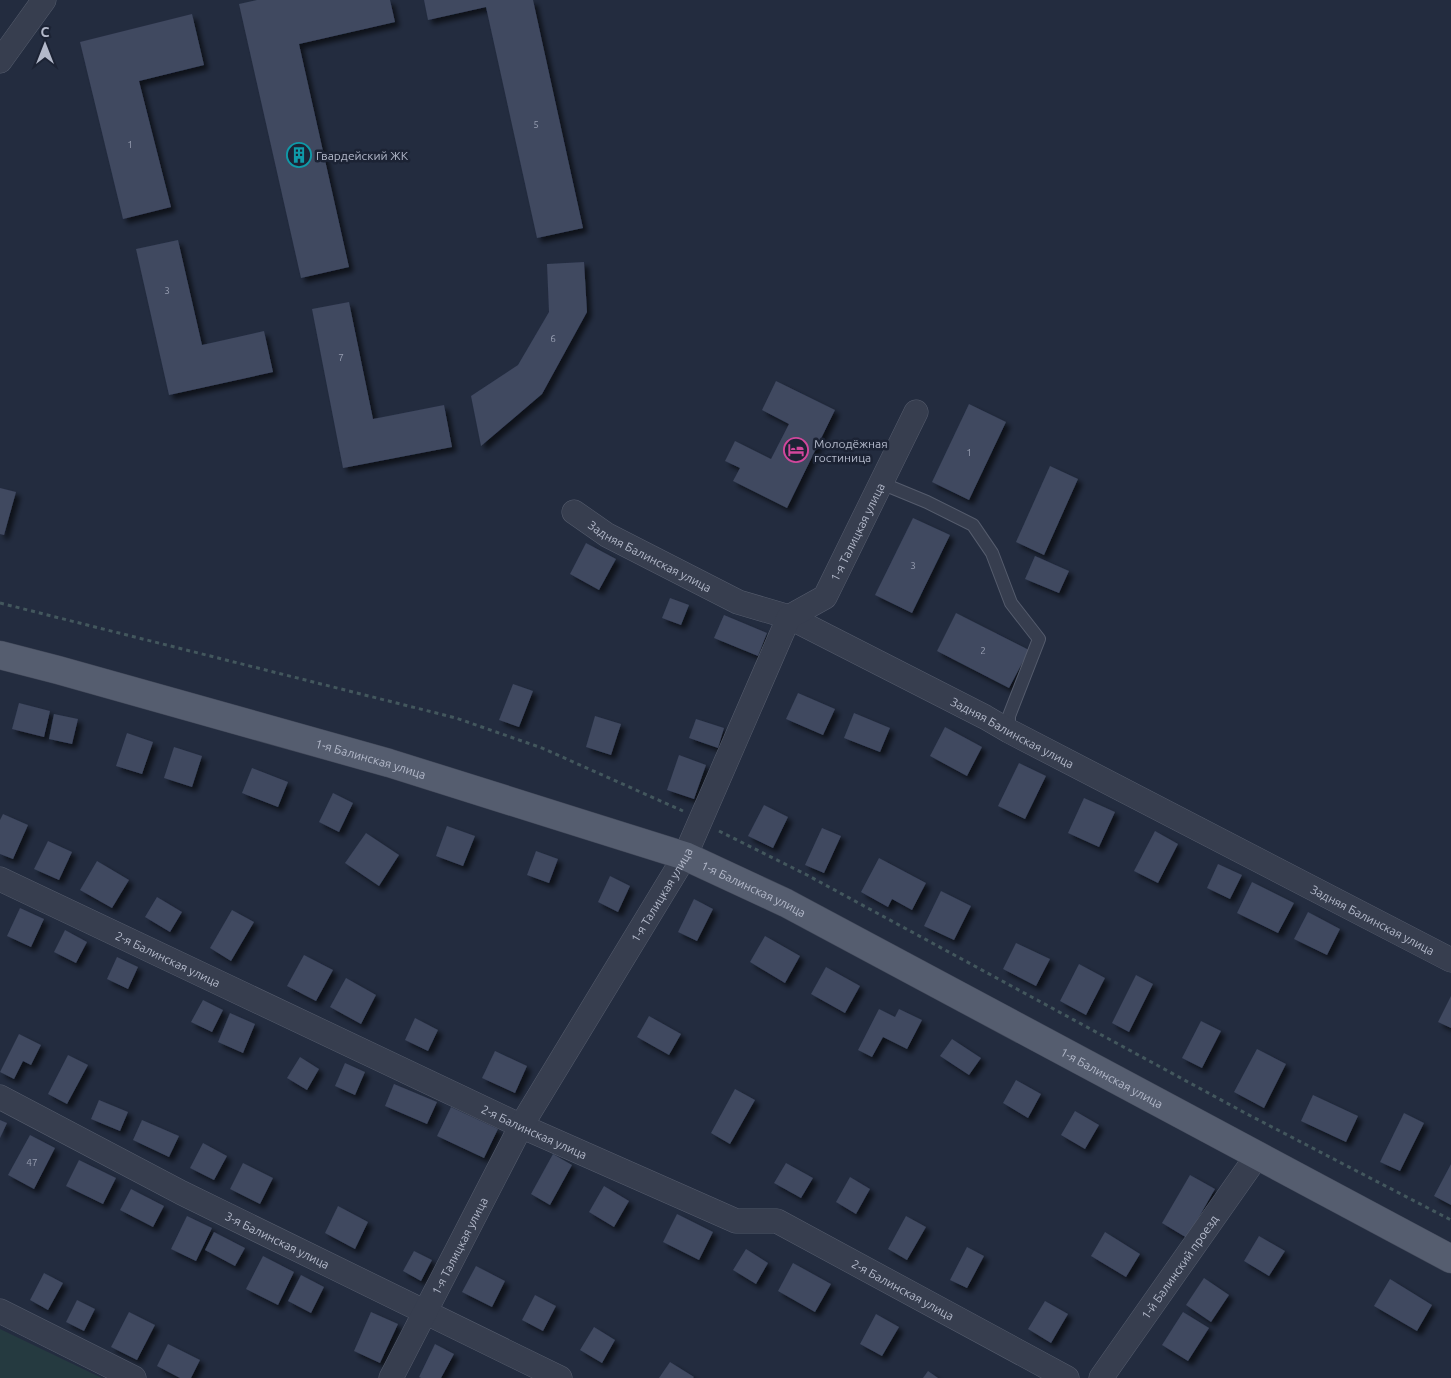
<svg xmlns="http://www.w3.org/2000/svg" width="1451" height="1378" font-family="Ubuntu,sans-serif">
<defs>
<filter id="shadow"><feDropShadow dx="4.5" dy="4.5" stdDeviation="2.5" flood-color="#0009"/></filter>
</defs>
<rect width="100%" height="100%" fill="#232c3f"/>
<!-- green -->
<path fill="#253a40" d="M0,1329L102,1378H0Z"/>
<!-- building -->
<g fill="#3f4860" filter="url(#shadow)">
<path d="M257,0H390L395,22L299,44L349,267L301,278L239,4Z"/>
<path d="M424,0H533L583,228L537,238L486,7L428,20Z"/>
<path d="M192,14L204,65L139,81L171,207L123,219L80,42Z"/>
<path d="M178,240L202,345L264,331L273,372L169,395L136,249Z"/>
<path d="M584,262L587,312L542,394L481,446L471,396L518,365L549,312L547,264Z"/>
<path d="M349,302L373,419L444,405L452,447L343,468L312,309Z"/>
<path d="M776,381L835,410L787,508L733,481L740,468L725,461L735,441L771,459L789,424L762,410Z"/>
<path d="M969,404L1006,422L969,500L932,482Z"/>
<path d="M1050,466L1078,479L1044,555L1016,542Z"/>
<path d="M0,488L16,492L4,535L0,534Z"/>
<path d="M913,518L950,535L912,613L875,595Z"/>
<path d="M586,543L616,559L599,590L570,574Z"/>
<path d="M1035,556L1069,571L1059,593L1025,579Z"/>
<path d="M670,598L689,605L681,625L662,618Z"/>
<path d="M956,613L1029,650L1009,688L937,651Z"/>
<path d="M724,615L767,633L758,656L714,638Z"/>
<path d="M513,684L533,691L519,727L499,720Z"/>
<path d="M798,693L835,709L823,735L786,719Z"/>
<path d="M19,703L50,711L44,737L12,729Z"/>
<path d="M854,713L890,728L880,752L844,738Z"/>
<path d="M54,714L78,719L72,744L49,739Z"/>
<path d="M595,716L621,724L611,755L586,747Z"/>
<path d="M696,719L724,728L718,748L689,738Z"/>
<path d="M945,727L982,747L967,776L930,756Z"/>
<path d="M127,733L153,742L142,774L116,766Z"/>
<path d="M174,747L202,756L192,787L164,778Z"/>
<path d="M679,755L706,765L694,799L667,790Z"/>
<path d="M1019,763L1046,776L1025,819L998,806Z"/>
<path d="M252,768L288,782L278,807L242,793Z"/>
<path d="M333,793L353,803L339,832L319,822Z"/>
<path d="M1084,798L1115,812L1099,847L1068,833Z"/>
<path d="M764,805L788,817L773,848L748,836Z"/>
<path d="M3,814L28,825L13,859L0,854V820Z"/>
<path d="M447,826L475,836L463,866L436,856Z"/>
<path d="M822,828L841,836L824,873L805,865Z"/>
<path d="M1155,831L1178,844L1158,883L1134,871Z"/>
<path d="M366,833L399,855L379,886L345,863Z"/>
<path d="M48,841L72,852L59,880L34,869Z"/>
<path d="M536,851L558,859L549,883L527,875Z"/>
<path d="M879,858L926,883L912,910L892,899L888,907L861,892Z"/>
<path d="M97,861L129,880L112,908L80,890Z"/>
<path d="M1218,864L1242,875L1230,899L1207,888Z"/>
<path d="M610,876L630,886L618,912L598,902Z"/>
<path d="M1252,882L1294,903L1278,933L1237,913Z"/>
<path d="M941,891L971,906L954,940L924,926Z"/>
<path d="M157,897L182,912L170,932L145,917Z"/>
<path d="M694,899L713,909L697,941L678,932Z"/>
<path d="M20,908L44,919L31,947L7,936Z"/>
<path d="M232,910L254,922L231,961L210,948Z"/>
<path d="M1308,912L1340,929L1327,955L1294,939Z"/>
<path d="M65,930L87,942L76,963L54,952Z"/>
<path d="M765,936L800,956L785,983L750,962Z"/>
<path d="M1016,943L1050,959L1036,986L1003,969Z"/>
<path d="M304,955L333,970L316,1001L287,986Z"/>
<path d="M117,957L138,967L128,989L107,979Z"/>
<path d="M1079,964L1105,978L1086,1015L1060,1001Z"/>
<path d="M826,967L860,986L845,1013L811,994Z"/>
<path d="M1136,975L1153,984L1129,1032L1112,1023Z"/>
<path d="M346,978L376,995L361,1024L330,1007Z"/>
<path d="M1451,996V1028L1438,1022Z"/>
<path d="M203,1000L223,1010L212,1032L191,1022Z"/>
<path d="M879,1009L895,1017L899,1009L922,1020L907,1049L883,1037L872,1057L858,1050Z"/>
<path d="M230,1013L255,1024L243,1053L218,1042Z"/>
<path d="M649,1016L681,1034L669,1055L637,1037Z"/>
<path d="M415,1018L438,1030L428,1051L405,1040Z"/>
<path d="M1201,1021L1221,1031L1202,1068L1182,1058Z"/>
<path d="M19,1034L41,1045L31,1065L23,1061L14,1079L0,1072Z"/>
<path d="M952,1039L981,1058L969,1075L940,1056Z"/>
<path d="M1257,1049L1286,1064L1264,1108L1234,1092Z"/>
<path d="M495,1051L527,1066L515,1093L482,1078Z"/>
<path d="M68,1055L88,1065L67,1104L48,1094Z"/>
<path d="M300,1057L319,1069L307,1090L287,1078Z"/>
<path d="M345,1063L365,1072L355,1095L335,1086Z"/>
<path d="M1016,1080L1041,1094L1028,1118L1003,1103Z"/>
<path d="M394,1084L437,1102L427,1124L385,1106Z"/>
<path d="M735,1089L755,1100L730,1144L711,1133Z"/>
<path d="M1313,1095L1358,1116L1346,1142L1301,1121Z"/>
<path d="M99,1100L128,1112L120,1131L91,1119Z"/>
<path d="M451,1107L498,1129L484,1158L437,1136Z"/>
<path d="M1075,1111L1099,1125L1085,1149L1061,1135Z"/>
<path d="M1404,1113L1424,1123L1400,1171L1380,1162Z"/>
<path d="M0,1120L7,1123L0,1138Z"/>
<path d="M142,1120L179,1136L169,1157L133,1140Z"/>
<path d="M30,1135L55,1148L34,1189L8,1175Z"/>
<path d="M203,1143L227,1156L214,1180L190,1168Z"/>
<path d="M553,1154L572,1165L550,1205L531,1194Z"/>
<path d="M79,1160L116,1178L103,1204L66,1186Z"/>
<path d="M243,1163L273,1178L260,1204L230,1189Z"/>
<path d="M786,1163L813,1178L801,1198L774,1183Z"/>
<path d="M1451,1164V1205L1434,1196Z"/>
<path d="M1190,1175L1215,1189L1187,1238L1162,1223Z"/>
<path d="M850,1177L870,1189L856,1214L836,1202Z"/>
<path d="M604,1186L629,1201L614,1227L589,1212Z"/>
<path d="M131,1189L164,1206L153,1227L120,1210Z"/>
<path d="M338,1206L368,1222L355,1249L325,1233Z"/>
<path d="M677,1214L713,1232L699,1260L663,1242Z"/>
<path d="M187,1216L212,1228L196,1261L171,1249Z"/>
<path d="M906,1216L926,1227L907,1260L888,1249Z"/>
<path d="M214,1232L245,1248L235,1266L205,1250Z"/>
<path d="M1105,1232L1140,1254L1126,1277L1091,1256Z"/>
<path d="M1259,1236L1285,1251L1269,1276L1244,1261Z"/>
<path d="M967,1247L984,1256L967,1288L950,1280Z"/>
<path d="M746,1249L768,1263L756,1284L733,1270Z"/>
<path d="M414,1251L432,1260L421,1281L403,1271Z"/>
<path d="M263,1256L294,1272L278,1305L246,1289Z"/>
<path d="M793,1263L831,1284L815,1312L778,1291Z"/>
<path d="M476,1266L505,1281L492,1307L462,1292Z"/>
<path d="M44,1273L63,1283L48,1310L30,1300Z"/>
<path d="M301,1275L324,1287L311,1313L288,1301Z"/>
<path d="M1204,1278L1229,1295L1211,1322L1186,1305Z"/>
<path d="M1390,1279L1432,1305L1417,1331L1374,1306Z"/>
<path d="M535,1295L556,1306L543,1331L522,1320Z"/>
<path d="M77,1300L95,1309L84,1331L66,1322Z"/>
<path d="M1045,1301L1068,1314L1051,1343L1028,1329Z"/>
<path d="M129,1312L155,1325L137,1360L111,1347Z"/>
<path d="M371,1312L398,1324L380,1363L354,1351Z"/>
<path d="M1183,1312L1209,1328L1188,1361L1162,1345Z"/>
<path d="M876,1314L899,1327L882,1356L860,1344Z"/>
<path d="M594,1327L615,1340L602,1363L580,1350Z"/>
<path d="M168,1344L200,1360L191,1378H180L157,1366Z"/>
<path d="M435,1344L454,1354L441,1378H421L419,1377Z"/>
<path d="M670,1362L694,1377L693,1378H659Z"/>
<path d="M928,1371L938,1378H923Z"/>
</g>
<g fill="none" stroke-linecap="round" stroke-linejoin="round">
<defs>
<path id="lane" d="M881,483L927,502L973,525L992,553L1011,603L1039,639L1009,716V731"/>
<g id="street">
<path d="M0,61L44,0"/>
<path id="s1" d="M574,512L607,535L738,602L789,617L985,717L1009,731L1451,960"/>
<path id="s2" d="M0,879L521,1126L736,1221H777L1067,1378"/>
<path id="s3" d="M0,1097L182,1193L560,1378"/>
<path d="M0,1311L134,1378"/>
<path id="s4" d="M391,1378L521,1126L685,856L789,617L825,597L916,412"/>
<path id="s5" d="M1101,1378L1257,1156"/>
</g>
<g id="primary">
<path id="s6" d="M0,655L58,670L389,763L583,824L685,856L786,903L1451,1259"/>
</g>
</defs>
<!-- lane casing -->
<use href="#lane" stroke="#555c6d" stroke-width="14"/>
<!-- street casing -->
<use href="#street" stroke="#555c6d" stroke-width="25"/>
<!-- primary casing -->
<use href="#primary" stroke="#404758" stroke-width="29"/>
<!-- path -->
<g stroke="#43575d" stroke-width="3" stroke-dasharray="4 4" stroke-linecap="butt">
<path d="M0,603L456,718L542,748L683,811"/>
<path d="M719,831L807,875L1247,1114L1451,1220"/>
</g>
<!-- lane -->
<use href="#lane" stroke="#373e4f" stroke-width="12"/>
<!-- street -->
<use href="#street" stroke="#373e4f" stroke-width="24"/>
<!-- primary -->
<use href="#primary" stroke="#555d6f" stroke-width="28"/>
</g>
<!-- icons -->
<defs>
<symbol id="building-ring" viewBox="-11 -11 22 22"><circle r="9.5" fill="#1c2334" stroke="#0f9aa8" stroke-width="1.5"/><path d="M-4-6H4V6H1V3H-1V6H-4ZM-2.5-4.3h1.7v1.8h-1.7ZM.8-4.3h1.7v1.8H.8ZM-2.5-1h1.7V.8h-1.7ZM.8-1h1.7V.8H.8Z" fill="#0f9aa8"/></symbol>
<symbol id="hotel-ring" viewBox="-11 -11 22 22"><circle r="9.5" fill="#1c2334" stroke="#d1479c" stroke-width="1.5"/><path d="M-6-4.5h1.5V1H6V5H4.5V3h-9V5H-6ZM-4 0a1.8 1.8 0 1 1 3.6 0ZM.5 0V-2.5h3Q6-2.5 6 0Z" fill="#d1479c"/></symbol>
</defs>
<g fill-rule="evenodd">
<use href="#building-ring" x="285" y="141" width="28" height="28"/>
<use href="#hotel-ring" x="782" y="436" width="28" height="28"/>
</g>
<g text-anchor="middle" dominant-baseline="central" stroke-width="5" stroke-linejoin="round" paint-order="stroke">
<!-- number labels -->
<g font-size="10" fill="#969db0">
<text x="536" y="124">5</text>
<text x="130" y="144">1</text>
<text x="167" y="290">3</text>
<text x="553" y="338">6</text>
<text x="341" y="357">7</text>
<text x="969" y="452">1</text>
<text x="913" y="565">3</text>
<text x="983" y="650">2</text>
<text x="32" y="1162">47</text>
</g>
<!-- poi labels -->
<g font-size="12" fill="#b3b9ca" stroke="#1c2334" text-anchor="start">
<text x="316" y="155">Гвардейский ЖК</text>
<text x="814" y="443">Молодёжная<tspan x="814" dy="14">гостиница</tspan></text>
</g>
<!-- street labels -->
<g font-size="12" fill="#b3b9ca" stroke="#1c2334">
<text stroke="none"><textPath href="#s4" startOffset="974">1-я Талицкая улица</textPath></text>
<text stroke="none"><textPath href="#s1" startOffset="88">Задняя Балинская улица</textPath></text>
<text stroke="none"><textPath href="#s1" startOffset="492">Задняя Балинская улица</textPath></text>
<text stroke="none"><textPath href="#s6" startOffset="385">1-я Балинская улица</textPath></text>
<text stroke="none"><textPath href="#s6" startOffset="790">1-я Балинская улица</textPath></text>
<text stroke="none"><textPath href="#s4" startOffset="554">1-я Талицкая улица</textPath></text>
<text stroke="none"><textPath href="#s1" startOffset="898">Задняя Балинская улица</textPath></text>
<text stroke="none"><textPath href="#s2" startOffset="186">2-я Балинская улица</textPath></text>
<text stroke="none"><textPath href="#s6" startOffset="1195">1-я Балинская улица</textPath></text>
<text stroke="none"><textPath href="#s2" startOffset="591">2-я Балинская улица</textPath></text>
<text stroke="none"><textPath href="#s3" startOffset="312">3-я Балинская улица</textPath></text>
<text stroke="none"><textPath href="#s4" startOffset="149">1-я Талицкая улица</textPath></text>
<text stroke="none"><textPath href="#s5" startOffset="136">1-й Балинский проезд</textPath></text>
<text stroke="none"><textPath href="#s2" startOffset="996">2-я Балинская улица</textPath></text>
</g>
</g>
<!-- north arrow -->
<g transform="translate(45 45)" stroke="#1c2334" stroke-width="4" paint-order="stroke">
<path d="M0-4L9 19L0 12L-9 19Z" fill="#b3b9ca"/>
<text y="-8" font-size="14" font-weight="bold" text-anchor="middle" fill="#b3b9ca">С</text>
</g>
</svg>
